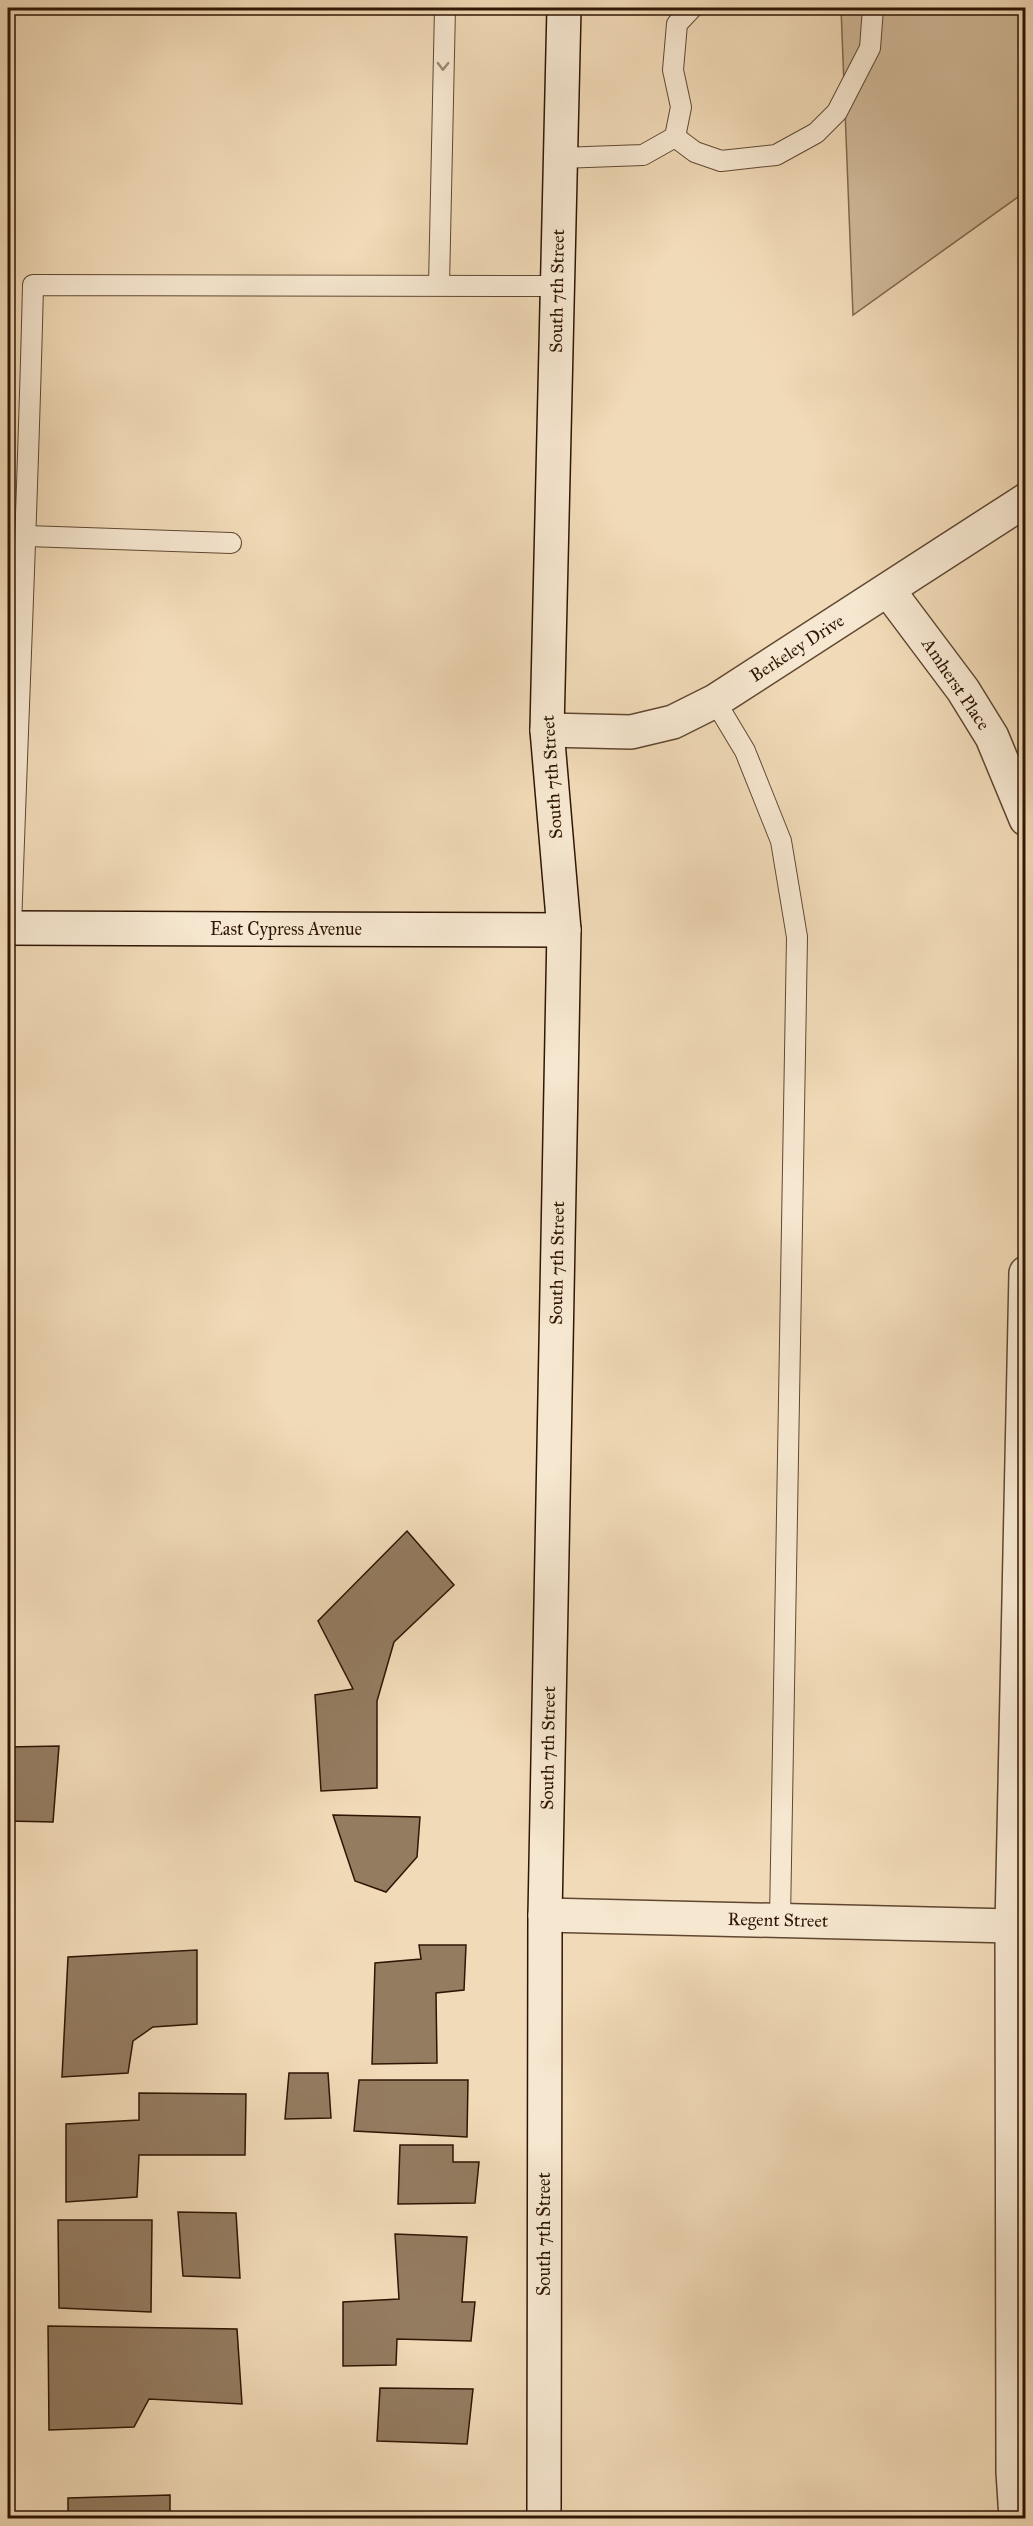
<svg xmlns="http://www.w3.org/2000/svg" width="1033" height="2526" font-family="'IM FELL Great Primer',serif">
<rect width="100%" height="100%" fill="#f1dab7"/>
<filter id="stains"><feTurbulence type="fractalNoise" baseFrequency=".00333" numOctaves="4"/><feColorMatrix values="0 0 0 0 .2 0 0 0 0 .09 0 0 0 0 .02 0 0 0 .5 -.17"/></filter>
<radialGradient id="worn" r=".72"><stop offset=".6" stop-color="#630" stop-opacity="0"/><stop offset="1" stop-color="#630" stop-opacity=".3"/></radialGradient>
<!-- green -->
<path fill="#d0b999" stroke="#80684e" stroke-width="1.5" d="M841,8H1026L1025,192L853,315Z"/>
<!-- building -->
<g fill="#947c61" stroke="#2f1604" stroke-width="1.5">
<path d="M407,1531L454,1585L394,1642L377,1701V1788L321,1791L315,1695L353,1689L318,1621Z"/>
<path d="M59,1746L53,1822L8,1821V1747Z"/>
<path d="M333,1815L420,1817L417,1857L386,1892L355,1881Z"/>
<path d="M419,1945H466L464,1990L436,1993L437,2063L372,2064L375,1963L421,1959Z"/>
<path d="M197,1950V2024L153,2027L133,2041L128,2073L62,2077L68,1957Z"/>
<path d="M289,2073H328L331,2118L285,2119Z"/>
<path d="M359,2080H468L467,2137L354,2131Z"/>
<path d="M139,2093L246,2094L245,2155H139L137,2197L66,2202V2124L139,2120Z"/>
<path d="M400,2145H453V2162H479L475,2203L398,2204Z"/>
<path d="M178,2212L236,2213L240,2278L183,2276Z"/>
<path d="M58,2220H152L151,2312L59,2308Z"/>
<path d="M395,2234L467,2237L462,2302H475L471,2341L397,2339L396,2365L343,2366V2302L399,2299Z"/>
<path d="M48,2326L237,2329L242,2404L149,2399L134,2427L49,2430Z"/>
<path d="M380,2388L473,2389L467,2444L377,2441Z"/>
<path d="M170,2495V2518H68V2498Z"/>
</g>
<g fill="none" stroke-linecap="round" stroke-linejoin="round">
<defs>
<g id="lane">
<path d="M675,137L695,152L721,161L776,155L816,133L837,112L870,48L873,8"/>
<path d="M560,158L643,155L675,137L681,107L673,70L677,24L692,8"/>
<path d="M439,285L445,8"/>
<path d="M27,536L231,543"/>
<path d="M715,701L745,751L781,841L797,937L780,1919"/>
<path d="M11,928C18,713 28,499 33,285L557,286"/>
</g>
<g id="street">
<path d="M888,590L963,690L992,737L1026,819"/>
<path d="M547,730L631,732L673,722L715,701L1026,500"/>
<path d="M545,1915L1012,1926"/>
<path d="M1016,2518L1013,2472L1012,1926L1026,1273"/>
</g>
<g id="secondary">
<path d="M8,928L564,930"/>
<path d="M544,2518L545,1915L564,930L547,730L564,8"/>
</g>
</defs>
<!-- lane casing -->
<use href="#lane" stroke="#604731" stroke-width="22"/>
<!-- street casing -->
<use href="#street" stroke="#604731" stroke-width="36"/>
<!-- secondary casing -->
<use href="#secondary" stroke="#2f1604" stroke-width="36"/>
<!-- lane -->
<use href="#lane" stroke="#f6e7d0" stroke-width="20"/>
<!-- street -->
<use href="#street" stroke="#f6e7d0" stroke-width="33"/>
<!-- secondary -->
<use href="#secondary" stroke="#f6e7d0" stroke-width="33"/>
</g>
<!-- one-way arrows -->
<defs><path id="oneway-chevron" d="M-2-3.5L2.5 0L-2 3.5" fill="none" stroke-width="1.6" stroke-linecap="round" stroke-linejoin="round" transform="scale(1.5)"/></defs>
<use stroke="#9c8974" href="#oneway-chevron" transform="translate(443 66) rotate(91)"/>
<g text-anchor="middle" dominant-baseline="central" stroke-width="6" stroke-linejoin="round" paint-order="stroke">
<!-- street labels -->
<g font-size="18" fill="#2f1604" stroke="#f6e7d0">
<text transform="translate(557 291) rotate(-89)">South 7th Street</text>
<text transform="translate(797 648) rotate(-33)">Berkeley Drive</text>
<text transform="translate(956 684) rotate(56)">Amherst Place</text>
<text transform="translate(552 777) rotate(-94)">South 7th Street</text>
<text x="286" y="929">East Cypress Avenue</text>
<text transform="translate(557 1263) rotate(-89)">South 7th Street</text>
<text transform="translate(548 1748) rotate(-89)">South 7th Street</text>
<text transform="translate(778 1920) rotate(1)">Regent Street</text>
<text transform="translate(544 2234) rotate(-90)">South 7th Street</text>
</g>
</g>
<!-- margin -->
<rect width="1033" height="2526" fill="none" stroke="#f1dab7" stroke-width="30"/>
<rect x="9" y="9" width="1015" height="2508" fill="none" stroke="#2f1604" stroke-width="3"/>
<rect x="15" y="15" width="1003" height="2496" fill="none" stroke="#2f1604" stroke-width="1.5"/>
<rect width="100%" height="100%" filter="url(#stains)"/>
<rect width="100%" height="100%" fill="url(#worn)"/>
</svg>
